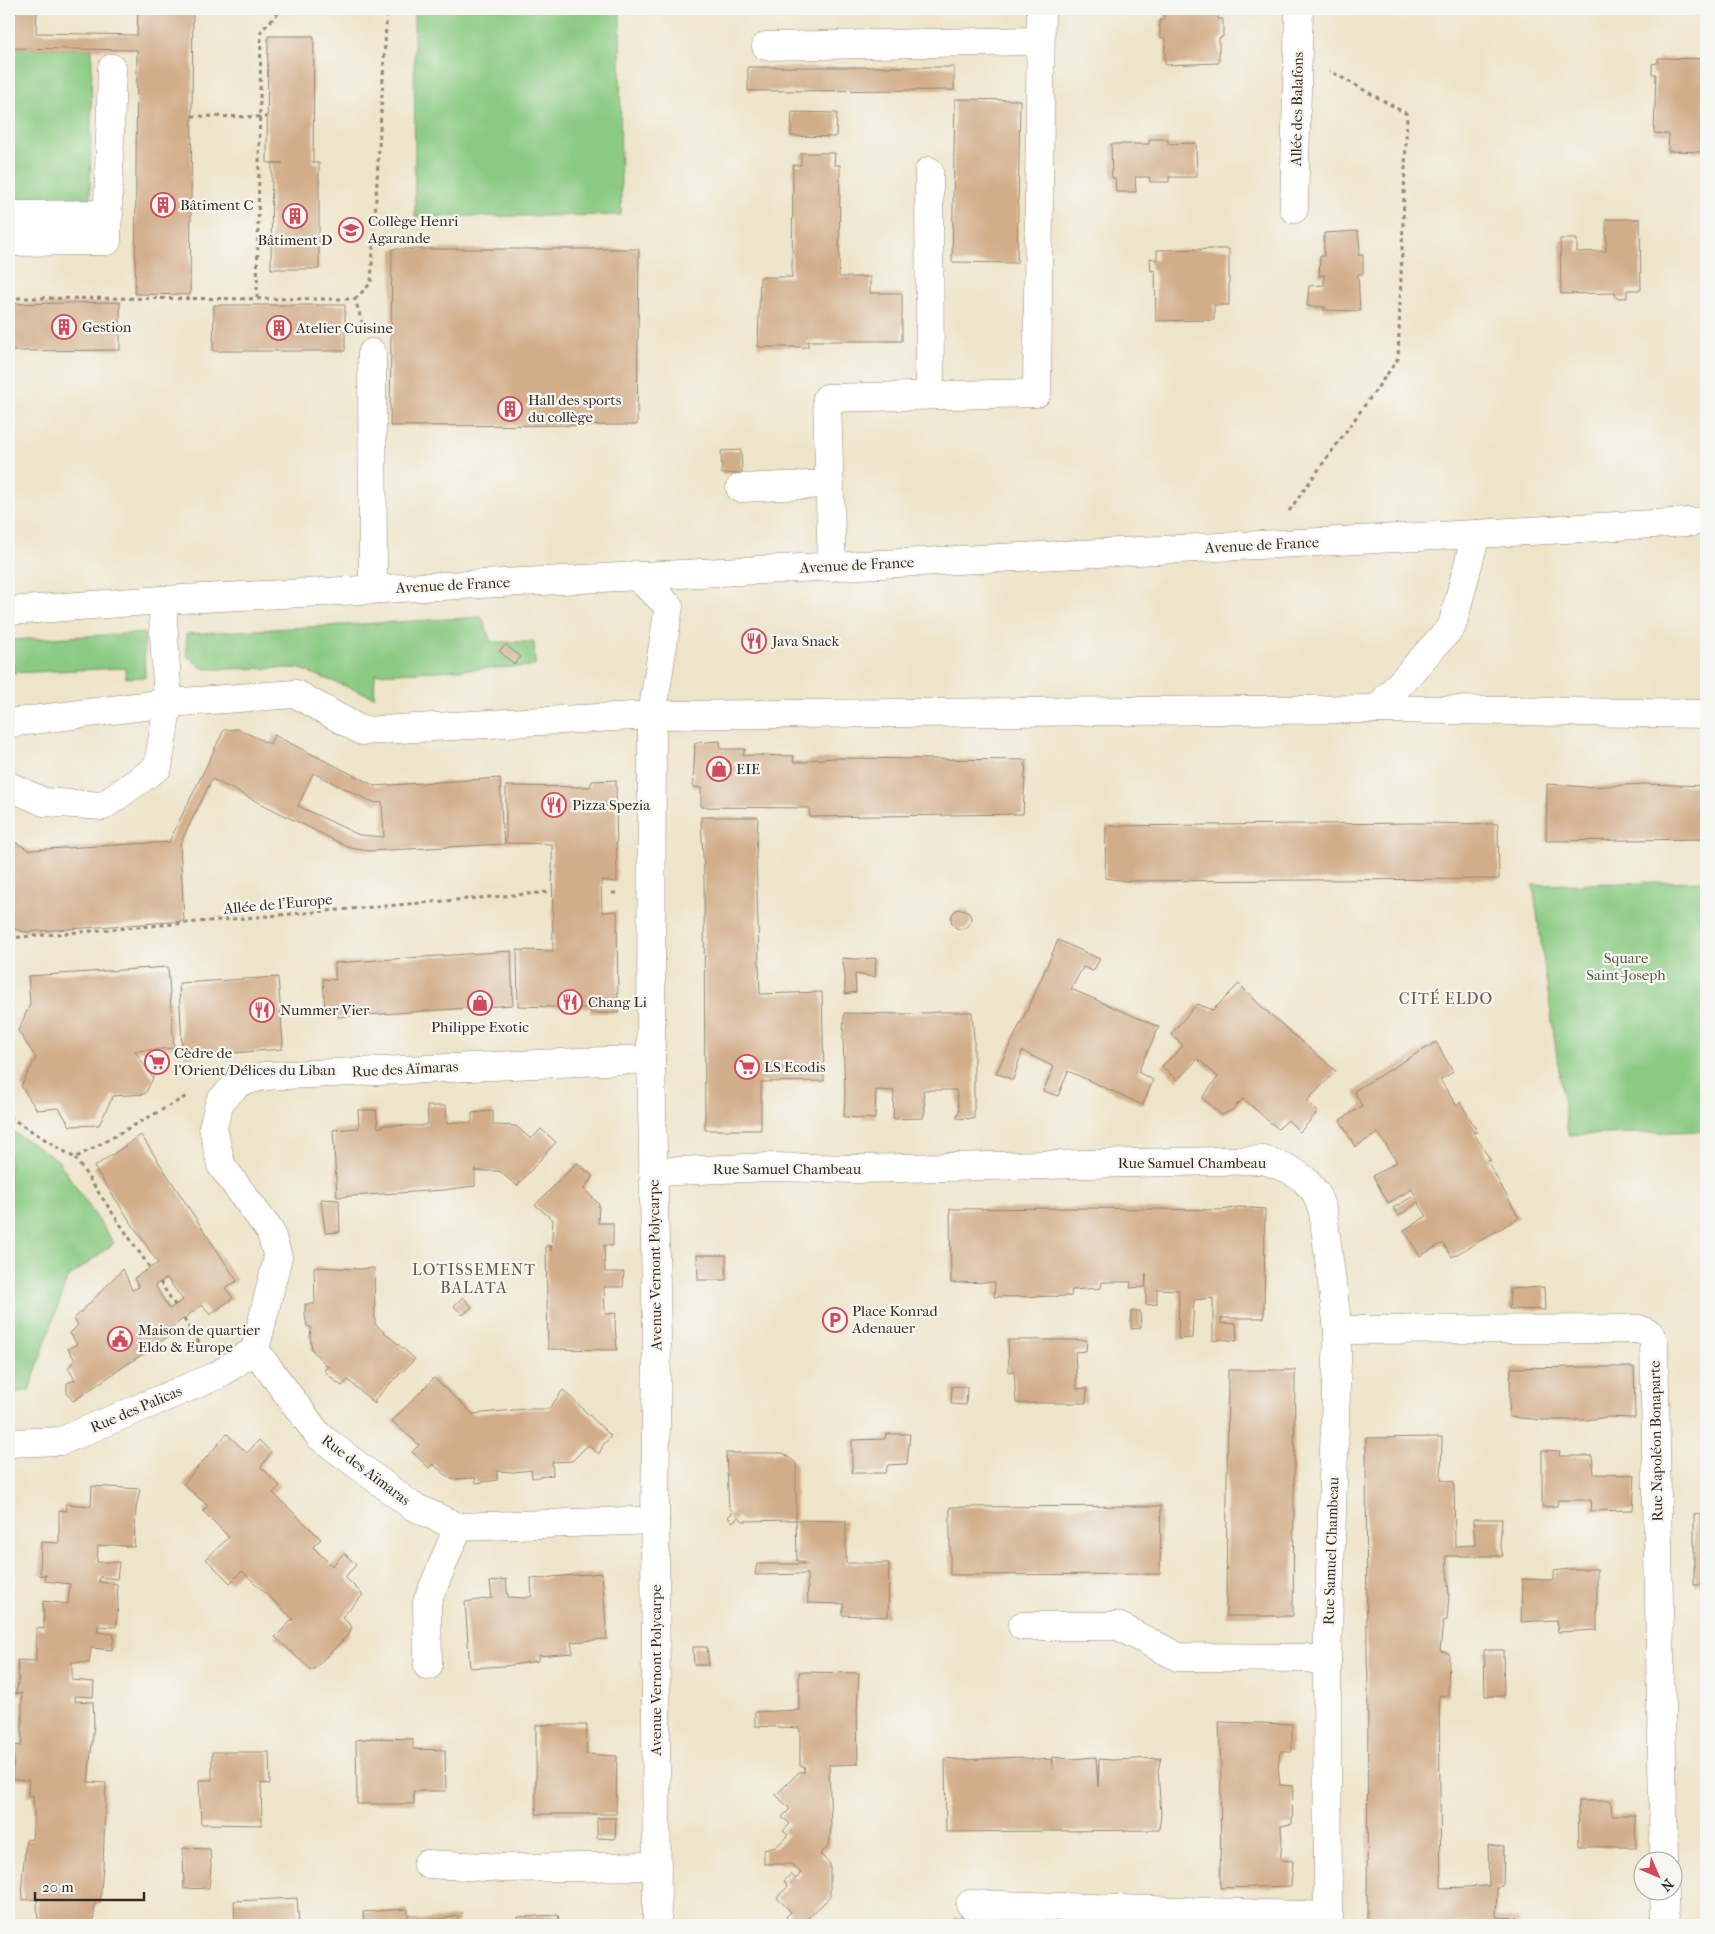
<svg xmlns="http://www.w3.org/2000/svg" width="1715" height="1934" font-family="'IM FELL French Canon',serif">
<rect width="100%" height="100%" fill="#f6f6f2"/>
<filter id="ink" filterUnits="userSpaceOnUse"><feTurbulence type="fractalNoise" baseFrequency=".02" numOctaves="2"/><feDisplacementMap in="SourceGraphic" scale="10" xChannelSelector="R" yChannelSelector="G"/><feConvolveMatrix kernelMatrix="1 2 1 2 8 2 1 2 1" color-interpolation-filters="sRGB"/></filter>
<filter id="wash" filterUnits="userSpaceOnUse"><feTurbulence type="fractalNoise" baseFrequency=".0096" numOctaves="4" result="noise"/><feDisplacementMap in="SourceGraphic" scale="20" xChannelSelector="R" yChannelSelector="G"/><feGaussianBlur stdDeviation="1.12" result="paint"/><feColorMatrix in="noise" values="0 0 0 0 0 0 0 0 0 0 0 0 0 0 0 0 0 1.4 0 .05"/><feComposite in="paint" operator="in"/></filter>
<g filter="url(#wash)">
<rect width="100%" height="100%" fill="#eee4c9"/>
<!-- green -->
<g fill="#8aca82" stroke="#627a50">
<path d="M414,9H620L621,215L415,217Z"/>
<path d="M9,48L92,49L90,204L9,205Z"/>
<path d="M482,617L491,642H534L535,666L375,674L374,697L298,668L204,669L187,656L186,634Z"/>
<path d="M144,633L145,677L126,678L125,668L9,673V640Z"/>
<path d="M1706,881V1131L1568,1135L1533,885Z"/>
<path d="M9,1129L57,1159L114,1243L67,1279L29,1391L9,1393Z"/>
</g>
<g id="blocks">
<!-- building -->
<g fill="#d2ad89" fill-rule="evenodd">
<path d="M9,9H37L36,33L137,35L138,9H193L190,295L135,294L137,50L9,48Z"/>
<path d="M1173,9H1218V19H1223V37L1219,38V63L1165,65V38H1160V20H1164V12H1173Z"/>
<path d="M268,36H314L313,163H319V269H271L272,163H283H267Z"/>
<path d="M9,50H11L10,93H9Z"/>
<path d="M1658,58L1706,59V152L1668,151L1669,134L1654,133L1656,74H1652V64L1658,63Z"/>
<path d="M748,67H954V90L748,91Z"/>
<path d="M955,99L1020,100L1017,263L952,262Z"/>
<path d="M792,112L837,113L836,137L791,136Z"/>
<path d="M1149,139H1168V144L1196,143L1197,177H1169V182H1150L1149,177H1135L1136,192H1116L1115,178H1112L1111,144H1149Z"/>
<path d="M801,153H835L834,165H840L839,277H870V293H902V341H808V347H758L760,277H792L793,165H801Z"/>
<path d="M1606,219H1640L1641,290H1627V298H1616L1615,293L1561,294L1560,239H1577V252L1606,251Z"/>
<path d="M1358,231L1360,249L1358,255H1363V274H1358L1360,311L1323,310L1326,307L1307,306L1309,286L1324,285V275L1319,276L1320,256H1324V233Z"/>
<path d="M392,249H639L637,425L390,426Z"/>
<path d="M1215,249H1229V305H1214V320L1156,321L1155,270L1151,271L1150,258L1157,260V250Z"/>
<path d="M120,302V350L9,351V304Z"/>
<path d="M214,305H345V351H213Z"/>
<path d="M741,450L742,473L722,474L721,451Z"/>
<path d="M506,645L521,657L514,664L499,651Z"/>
<path d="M238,729L270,744L274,735L375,786L500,778L502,828L505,844L370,851L350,848L212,779L180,844L184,921L27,932L9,928V839L29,850L169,842L224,730ZM313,773L366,799L376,803L382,802L384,837L359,835L298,806Z"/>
<path d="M720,741L721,749H745L743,755L794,756L793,762H807L810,760L834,758L1026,760L1023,814L810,817L809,808L701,807V788L693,787L695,743Z"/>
<path d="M616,780L617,882L601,880L602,912L617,911L618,1013H590L591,1008L518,1006L517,950L553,951L552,844L506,843V786L590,787L592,781Z"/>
<path d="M1547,784L1586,787L1645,784L1706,786V839L1546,841Z"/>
<path d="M701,817H758L756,856L760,994L822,992L824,1081L761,1082V1130H705L704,876Z"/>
<path d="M1419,823L1498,824L1499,879L1126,881L1105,878L1106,826Z"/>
<circle cx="961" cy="919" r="10"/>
<path d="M1058,940L1100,959L1093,971L1083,967L1071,989L1159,1027L1138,1072L1153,1080L1143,1105L1068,1071L1058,1096L1043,1091L1054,1067L1022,1051L1013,1080L996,1073L1032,1000Z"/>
<path d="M511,951L513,1005L338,1017L336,1009L325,1010L323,979L336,980L335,977V963Z"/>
<path d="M842,958L856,959L876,958L875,977L855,974L856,992L845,994V974Z"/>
<path d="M168,967L174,1048L135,1051L153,1078L145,1094L113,1096L99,1125L70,1126L59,1108L37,1110L21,1086L36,1058L18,1031L30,1004L28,976Z"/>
<path d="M278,977L283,1043L282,1049L185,1057L182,1049L179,983Z"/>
<path d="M1239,984L1263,1008L1336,1071L1307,1101L1318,1112L1300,1132L1288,1120L1278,1129L1243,1099L1232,1110L1222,1115L1202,1098L1218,1077L1198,1059L1177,1080L1162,1066L1183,1046L1171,1034L1197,1004L1213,1010Z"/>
<path d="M939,1012H972L974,1039V1119L956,1118L959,1111L956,1090H923L925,1111L923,1118L893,1119L894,1091L876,1090L875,1119L844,1117L845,1092L843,1038L844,1013L909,1014Z"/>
<path d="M1436,1042L1453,1072L1440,1080L1457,1106L1460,1102L1478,1132H1473L1491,1161L1487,1160L1519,1218L1452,1257L1443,1243L1420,1256L1404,1230L1427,1216L1418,1202L1399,1216L1393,1208L1415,1195L1412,1189L1388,1203L1373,1176L1397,1162L1378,1133L1355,1147L1340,1120L1362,1106L1354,1091Z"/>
<path d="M427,1106H446L447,1124L453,1122L472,1123V1113L493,1111V1125L516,1126L531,1139L541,1129L556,1142L517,1186L499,1171H475V1168V1186L443,1190L337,1197L333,1130L359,1128L358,1110H376L378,1128L385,1125L421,1126L428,1124Z"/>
<path d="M141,1135L237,1281L225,1288L233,1298L210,1315L202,1305L168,1330L172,1334L73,1401L67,1393V1383L75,1380L68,1368L75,1360L68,1349L77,1344L70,1333L78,1325L74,1319L123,1269L132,1290L139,1287L134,1278L158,1263L94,1167ZM167,1278L183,1300L169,1309L155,1285Z"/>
<path d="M577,1163L593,1176L584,1189L599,1204L598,1223H613V1246L604,1245L605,1272H624L623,1287H604L605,1314L616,1313L615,1324L617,1350L548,1349L546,1246H551V1251L553,1220L535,1205Z"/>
<path d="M321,1199L339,1200L340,1232L325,1233Z"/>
<path d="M1239,1207L1265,1209L1264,1318H1221V1324L1236,1323L1237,1341L1221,1339L1213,1341V1298L1194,1300L1192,1338L1178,1339L1179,1290L1157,1289V1304L1146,1305V1273L1145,1287L1130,1288L1131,1282H1102L1101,1288L1072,1290L1071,1296L994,1297L995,1282L951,1283L950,1209L1087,1208L1222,1210Z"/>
<path d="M697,1255H726V1280H698Z"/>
<path d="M314,1267L358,1269L374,1268L375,1324L415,1359L375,1399V1404L348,1380L342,1386L334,1380L324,1370L328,1367L312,1350L310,1337L311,1327L307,1326L305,1315V1304H315Z"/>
<path d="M1544,1287L1545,1310L1509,1309L1510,1289Z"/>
<path d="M463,1297L472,1307L463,1315L454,1306Z"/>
<path d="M1131,1311H1140L1141,1328L1131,1329Z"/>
<path d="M1008,1340H1087L1086,1351L1075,1352L1077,1389L1087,1388L1086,1403H1016L1014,1371L1009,1372Z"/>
<path d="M1587,1367H1634L1635,1418L1608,1417L1586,1420H1544L1509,1417L1511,1368Z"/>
<path d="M1228,1370H1295L1293,1616H1226Z"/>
<path d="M434,1378L473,1414L525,1409H549L563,1390L611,1436L603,1445L599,1454L588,1445L572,1461L552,1462L553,1475L532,1478L531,1470L514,1472L497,1471V1480L476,1483L475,1478L451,1479L433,1464L429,1468L412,1452L419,1445L392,1421Z"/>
<path d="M952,1386L967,1387L966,1405L951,1404Z"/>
<path d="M227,1434L247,1453L259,1440L271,1452L261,1467L280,1486L273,1493L321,1539L313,1547L332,1566L344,1553L356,1565L345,1577L363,1595L342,1617L352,1627L348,1635L312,1671L275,1637L293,1619L242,1571L230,1583L206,1559L229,1537L203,1511L208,1506L183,1484Z"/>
<path d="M886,1434H910L907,1464L888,1465L885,1473H852V1440L885,1439Z"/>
<path d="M1442,1437L1441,1480L1454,1482L1455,1546L1475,1545L1473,1519H1502L1500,1544L1503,1556H1446L1449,1596L1447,1620L1443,1621L1440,1651L1449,1653L1448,1696L1439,1695L1441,1888L1489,1886L1488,1845L1504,1847L1503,1886L1497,1887L1496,1917L1518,1918V1925H1367L1368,1676L1367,1664L1366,1438Z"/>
<path d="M1542,1450L1560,1451L1559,1456H1592L1594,1474L1635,1475L1633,1510L1590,1511L1591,1500H1558L1557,1506L1542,1507Z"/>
<path d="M726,1453H783L796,1463V1520L743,1521L738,1517L733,1522L728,1517L733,1512L729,1507Z"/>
<path d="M1703,1472L1706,1473V1510H1704Z"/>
<path d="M92,1486L140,1489L136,1508L134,1547L113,1545L98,1546L97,1562H119L117,1579L100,1577L99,1582L117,1584L118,1607L116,1627L98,1626L97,1632L114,1634L112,1650L91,1648L89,1663L72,1662V1680L94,1682L93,1697L75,1696V1701L93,1702L94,1724L88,1782L106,1783L103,1866L100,1903L95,1904L93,1925H38L37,1899L23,1900L22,1881L26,1840L32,1839L34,1813L33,1795L28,1796L29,1780L11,1779L14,1762L13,1745L21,1746L22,1740V1693L16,1694L19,1678L17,1660L36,1661V1628L44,1629L43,1601L68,1604L70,1584L45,1581L46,1574L40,1576L41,1542L59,1543V1510L67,1511L65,1504L91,1506Z"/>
<path d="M1161,1506L1160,1574L950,1575V1507Z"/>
<path d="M1694,1514L1706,1515V1585H1694Z"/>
<path d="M796,1520L846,1521V1563H889L888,1617L842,1615L844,1604L808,1603L807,1574L755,1575L757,1564H807L797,1561Z"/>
<path d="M1569,1569H1597V1630L1558,1632L1556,1620L1521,1622L1522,1579L1554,1580V1571Z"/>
<path d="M602,1573L607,1639L571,1642L573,1653L538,1656V1661L505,1666L470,1668L465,1602L492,1598L490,1582L506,1579L508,1597L525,1598L532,1596L531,1578L544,1579L551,1577Z"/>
<path d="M693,1647H707L709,1665H694Z"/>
<path d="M1484,1650H1503L1504,1696H1485Z"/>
<path d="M799,1672L859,1673L857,1709L858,1764L829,1765L831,1829L829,1846L820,1854L830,1864V1897L807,1919V1925H794L786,1917L791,1912L777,1898L788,1886L784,1881L791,1874L796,1879L801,1873L792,1864H764V1850L776,1847L788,1835L783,1831L790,1824L782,1817L790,1809L776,1795L799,1772H804L805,1766H800V1728L755,1726V1712L799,1710Z"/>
<path d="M1219,1722L1292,1724V1752H1280L1278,1767L1280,1785L1293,1786L1292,1824L1281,1826L1282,1843L1280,1860L1293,1861L1291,1886L1220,1888L1221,1768Z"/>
<path d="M536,1725H587L586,1754L617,1756L616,1814H536Z"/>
<path d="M372,1738L413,1739V1749L445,1750L446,1791H413L414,1804H357L356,1740Z"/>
<path d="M212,1752H269L270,1784L261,1783L262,1825L201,1824L199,1780H212Z"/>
<path d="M1020,1757L1037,1760L1052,1759L1053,1769V1757L1071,1759L1096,1757L1098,1787L1099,1759L1112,1760L1161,1758L1158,1770L1161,1815L1159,1830L946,1832L945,1758L961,1760Z"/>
<path d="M1578,1801H1611L1612,1815H1635L1636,1847H1579Z"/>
<path d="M597,1818H616L615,1839L597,1838Z"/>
<path d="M183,1848L210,1849L211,1867L209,1888L184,1889Z"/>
<path d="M297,1898L299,1925H235L234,1901Z"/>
<path d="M408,1909V1920L440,1919L458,1916V1925H364L363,1912Z"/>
<path d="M558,1915L560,1925H519L518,1917Z"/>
<rect x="954" y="1918" width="33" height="7"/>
</g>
</g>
</g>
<g filter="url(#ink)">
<use href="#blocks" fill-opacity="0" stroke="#948774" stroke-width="1"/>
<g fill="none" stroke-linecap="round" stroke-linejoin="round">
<defs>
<g id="minor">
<path d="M766,46L1040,41"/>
<path d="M929,171L930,395"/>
<path d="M1294,209L1299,9"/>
<path d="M9,215L109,214"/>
<path d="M9,242L107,241L112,68"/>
<path d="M372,353L373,590"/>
<path d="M740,488L830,484"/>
<path d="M832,567L827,398L1037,393L1041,9"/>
<path d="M635,575L669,606L652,715L651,1059L657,1336L655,1520L657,1925"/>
<path d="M1377,709L1452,626L1476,534"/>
<path d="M9,723L168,703L296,694L362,731L652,715L1377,709L1706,714"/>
<path d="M9,786L44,802L103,806L158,767L168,703L162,600"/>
<path d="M653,1172L771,1167L858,1169L1264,1160L1289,1169L1304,1179L1316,1193L1323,1212L1338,1330L1327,1662L1328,1925"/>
<path d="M1338,1330L1639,1329L1650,1334L1654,1343L1664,1862"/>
<path d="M255,1350L278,1257L270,1231L221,1165L213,1127L220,1101L240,1082L264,1076L651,1059"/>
<path d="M255,1350L319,1436L412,1506L458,1527L655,1520"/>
<path d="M9,1443L61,1441L218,1375L255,1350"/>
<path d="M1022,1626H1118L1178,1657L1307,1658L1327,1662"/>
<path d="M428,1666L427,1602L458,1527"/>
<path d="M427,1864L504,1868L657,1866"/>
<path d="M1664,1892L1665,1925"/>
<path d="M970,1904L1329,1916"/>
</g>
<path id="major" d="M9,611L162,600L1476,534L1706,521"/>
</defs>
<!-- minor casing -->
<use href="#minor" stroke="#948774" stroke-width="29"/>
<!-- major casing -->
<use href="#major" stroke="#948774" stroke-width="29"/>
<!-- path -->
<g stroke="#948774" stroke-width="3" stroke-dasharray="4 4" stroke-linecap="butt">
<path d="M192,116L267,117"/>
<path d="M9,298L355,299L362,322"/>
<path d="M257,298L261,31L279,12V9"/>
<path d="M355,299L371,283L387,9"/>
<path d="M1289,511L1398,359L1407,114L1330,71"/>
<path d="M612,893H620"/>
<path d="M9,938L550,892"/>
<path d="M9,1117L75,1158L187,1096"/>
<path d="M75,1158L150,1268"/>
<path d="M160,1282L175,1305"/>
<path d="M184,1319L202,1348"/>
</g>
<!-- minor -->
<use href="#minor" stroke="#fff" stroke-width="28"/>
<!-- major -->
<use href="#major" stroke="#fff" stroke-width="28"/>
</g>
</g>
<!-- icons -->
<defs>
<symbol id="building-ring" viewBox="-11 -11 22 22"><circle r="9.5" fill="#f6f6f2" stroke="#d1495b" stroke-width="1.5"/><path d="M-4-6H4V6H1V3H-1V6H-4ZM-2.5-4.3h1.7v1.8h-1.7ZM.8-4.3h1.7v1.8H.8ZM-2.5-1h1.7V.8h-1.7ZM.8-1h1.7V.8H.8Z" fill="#d1495b"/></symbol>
<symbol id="school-ring" viewBox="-11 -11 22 22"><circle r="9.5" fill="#f6f6f2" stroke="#d1495b" stroke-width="1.5"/><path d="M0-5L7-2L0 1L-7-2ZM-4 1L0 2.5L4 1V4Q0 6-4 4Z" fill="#d1495b"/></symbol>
<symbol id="restaurant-ring" viewBox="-11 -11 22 22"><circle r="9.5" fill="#f6f6f2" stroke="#d1495b" stroke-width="1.5"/><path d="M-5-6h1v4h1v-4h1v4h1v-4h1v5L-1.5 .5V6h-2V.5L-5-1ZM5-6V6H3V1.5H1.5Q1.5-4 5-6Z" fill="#d1495b"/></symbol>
<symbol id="shop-ring" viewBox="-11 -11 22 22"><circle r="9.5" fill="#f6f6f2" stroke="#d1495b" stroke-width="1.5"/><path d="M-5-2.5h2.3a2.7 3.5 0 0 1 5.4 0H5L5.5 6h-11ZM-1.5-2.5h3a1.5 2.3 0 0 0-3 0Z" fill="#d1495b"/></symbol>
<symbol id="supermarket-ring" viewBox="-11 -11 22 22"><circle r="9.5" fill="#f6f6f2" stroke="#d1495b" stroke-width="1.5"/><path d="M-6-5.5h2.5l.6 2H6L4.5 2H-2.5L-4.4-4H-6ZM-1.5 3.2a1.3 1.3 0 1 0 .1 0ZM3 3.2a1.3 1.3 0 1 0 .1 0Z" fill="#d1495b"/></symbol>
<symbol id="parking-ring" viewBox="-11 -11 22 22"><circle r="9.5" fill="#f6f6f2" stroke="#d1495b" stroke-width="1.5"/><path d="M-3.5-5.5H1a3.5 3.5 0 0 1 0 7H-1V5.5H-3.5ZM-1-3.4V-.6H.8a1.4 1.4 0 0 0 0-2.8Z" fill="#d1495b"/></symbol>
<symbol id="civic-ring" viewBox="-11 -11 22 22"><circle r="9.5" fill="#f6f6f2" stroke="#d1495b" stroke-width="1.5"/><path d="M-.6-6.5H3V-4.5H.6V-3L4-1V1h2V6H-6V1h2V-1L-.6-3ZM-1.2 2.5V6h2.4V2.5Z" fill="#d1495b"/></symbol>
</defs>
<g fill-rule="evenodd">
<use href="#building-ring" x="149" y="191" width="28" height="28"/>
<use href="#building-ring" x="281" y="202" width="28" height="28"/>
<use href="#school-ring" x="337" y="216" width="28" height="28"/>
<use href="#building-ring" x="50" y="313" width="28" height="28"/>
<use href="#building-ring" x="265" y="314" width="28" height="28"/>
<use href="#building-ring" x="496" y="395" width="28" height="28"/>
<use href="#restaurant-ring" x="740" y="627" width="28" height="28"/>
<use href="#shop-ring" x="705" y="755" width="28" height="28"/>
<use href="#restaurant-ring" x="540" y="791" width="28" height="28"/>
<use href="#restaurant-ring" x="556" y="988" width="28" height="28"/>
<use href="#shop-ring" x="466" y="989" width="28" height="28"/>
<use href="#restaurant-ring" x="248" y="996" width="28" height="28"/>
<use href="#supermarket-ring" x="143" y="1048" width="28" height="28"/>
<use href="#supermarket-ring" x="733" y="1053" width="28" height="28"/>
<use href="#parking-ring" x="821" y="1306" width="28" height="28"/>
<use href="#civic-ring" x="106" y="1325" width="28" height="28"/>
</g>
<g text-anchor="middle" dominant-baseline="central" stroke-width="4.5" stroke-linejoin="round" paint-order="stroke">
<!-- street labels -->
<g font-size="15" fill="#3b2a1e" stroke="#f6f6f2">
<text transform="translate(1297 109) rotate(-89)">Allée des Balafons</text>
<text transform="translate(1262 545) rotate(-3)">Avenue de France</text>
<text transform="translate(857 565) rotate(-3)">Avenue de France</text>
<text transform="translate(453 585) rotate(-3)">Avenue de France</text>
<text transform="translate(278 904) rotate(-5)">Allée de l'Europe</text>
<text transform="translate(405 1069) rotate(-3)">Rue des Aïmaras</text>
<text x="1192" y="1163">Rue Samuel Chambeau</text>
<text x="787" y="1169">Rue Samuel Chambeau</text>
<text transform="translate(655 1265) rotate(-91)">Avenue Vernont Polycarpe</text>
<text transform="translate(136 1409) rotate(-23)">Rue des Palicas</text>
<text transform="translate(1656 1441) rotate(-91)">Rue Napoléon Bonaparte</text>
<text transform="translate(366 1470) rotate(37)">Rue des Aïmaras</text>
<text transform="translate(1331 1551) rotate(-88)">Rue Samuel Chambeau</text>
<text transform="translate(656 1670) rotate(-90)">Avenue Vernont Polycarpe</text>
</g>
<!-- poi labels -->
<g font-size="15" fill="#3b2a1e" stroke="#f6f6f2" text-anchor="start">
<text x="180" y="205">Bâtiment C</text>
<text x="368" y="221">Collège Henri<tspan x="368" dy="17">Agarande</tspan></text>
<text x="295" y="240" text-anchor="middle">Bâtiment D</text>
<text x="82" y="327">Gestion</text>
<text x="296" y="328">Atelier Cuisine</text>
<text x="528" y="400">Hall des sports<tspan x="528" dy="17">du collège</tspan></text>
<text x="772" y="641">Java Snack</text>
<text x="736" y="769">EIE</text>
<text x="572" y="805">Pizza Spezia</text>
<text x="588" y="1002">Chang Li</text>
<text x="280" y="1010">Nummer Vier</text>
<text x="480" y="1027" text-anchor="middle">Philippe Exotic</text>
<text x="174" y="1053">Cèdre de<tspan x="174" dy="17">l'Orient/Délices du Liban</tspan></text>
<text x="764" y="1067">LS Ecodis</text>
<text x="852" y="1311">Place Konrad<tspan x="852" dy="17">Adenauer</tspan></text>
<text x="138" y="1330">Maison de quartier<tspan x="138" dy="17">Eldo &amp; Europe</tspan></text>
</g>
<!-- park labels -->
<g font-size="15" fill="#535a3c" stroke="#f6f6f2">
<text x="1626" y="958">Square<tspan x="1626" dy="17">Saint-Joseph</tspan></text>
</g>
<!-- neighbourhood labels -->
<g font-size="16" letter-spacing="1" fill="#705843" stroke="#f6f6f2">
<text x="1446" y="998">CITÉ ELDO</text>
<text x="474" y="1269">LOTISSEMENT<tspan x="474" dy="18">BALATA</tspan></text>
</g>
</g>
<!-- margin -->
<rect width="1715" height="1934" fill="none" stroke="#f6f6f2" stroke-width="30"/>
<!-- north arrow -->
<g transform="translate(1658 1876) rotate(135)"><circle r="24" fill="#f6f6f2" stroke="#aba49d"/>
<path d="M0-4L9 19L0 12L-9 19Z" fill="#d1495b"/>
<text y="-8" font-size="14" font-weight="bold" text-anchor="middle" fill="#3b2a1e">N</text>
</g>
<!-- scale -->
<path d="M35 1892v8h109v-8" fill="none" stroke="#3b2a1e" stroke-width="2.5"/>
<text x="42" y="1892" font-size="15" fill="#3b2a1e" stroke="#f6f6f2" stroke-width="4" paint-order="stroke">20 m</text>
</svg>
